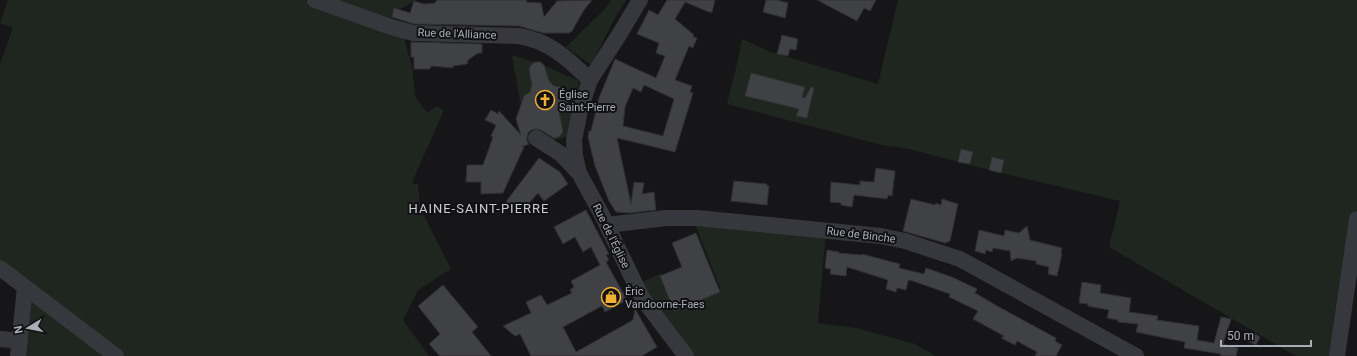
<svg xmlns="http://www.w3.org/2000/svg" width="1357" height="356" font-family="Roboto,sans-serif">
<rect width="100%" height="100%" fill="#161618"/>
<!-- green -->
<g fill="#1e261f">
<path d="M8,0H417L400,9L389,20L402,30L412,67L415,96L427,113L436,106L444,110L413,180V184H418L420,208L451,269L418,290L403,320L429,356H18L25,287L0,268V64L13,28L0,23Z"/>
<path d="M611,0H626L616,16L591,65L566,47L606,8Z"/>
<path d="M898,0H1357V219L1337,356H1296L1109,247L1120,201L989,170L909,149L882,145L727,104L738,60L742,39L771,52L878,84Z"/>
<path d="M512,55L534,62L539,61L545,66L579,81L573,125L570,135L563,138L547,142L537,134L522,112Z"/>
<path d="M697,218L826,230L818,323L856,328L915,344L936,356H686L636,285L662,273L676,308L721,290L696,227Z"/>
</g>
<!-- building -->
<g fill="#404145" stroke="#303034" fill-rule="evenodd">
<path d="M438,0H527L526,2L541,3L544,17L557,1L592,0L584,10L572,31L569,33H543L519,26L414,24L392,17L394,8L410,13L414,1L424,4L435,3L436,1Z"/>
<path d="M667,0H715L712,12H709L685,2L675,19L694,35L693,37L697,38L693,48L689,46L675,80L692,86L690,92L693,93L675,152L617,138L631,204L634,182L644,183L642,194L654,192L656,210L629,213L616,212L609,201L595,166L588,137L589,131H591L599,98L615,59L656,78L665,56L656,53L659,43L637,34L649,10L658,15ZM644,85L674,99L663,136L623,126L625,107L633,88L641,92Z"/>
<path d="M766,0H777L788,3L785,18L763,12Z"/>
<path d="M817,0H876L870,11L864,8L857,21Z"/>
<path d="M782,35L798,39L796,50L790,49L788,56L777,54Z"/>
<path d="M411,42L482,44V53H478L468,60L467,64L453,66V68L431,66L430,69H414V57H411Z"/>
<path d="M535,62H540L544,65L549,81L554,86L560,87L563,89L567,94V103L559,111L563,132L559,137L554,138L541,130L536,129L531,130L528,133L527,137V142L529,144L524,146L523,145L522,146L524,147L503,193L481,194V182H466L467,165H483L493,137L491,136L496,125L485,120L491,110L498,114L499,111L521,135L516,119L524,96L530,92L532,85L529,69L531,65Z"/>
<path d="M751,73L805,87L802,97L805,98L811,87L814,88L807,118L796,116L799,109L745,96Z"/>
<path d="M961,149L973,152L970,164L958,162Z"/>
<path d="M992,157L1004,160L1001,173L989,170Z"/>
<path d="M539,158L560,172L568,184L544,201L538,193L519,214L505,203Z"/>
<path d="M876,168L895,171L892,196L888,195L887,199L854,195L852,207L841,205V203L830,202L831,182L860,185V181L874,182Z"/>
<path d="M734,181L767,184V186H769L767,205L731,201Z"/>
<path d="M911,199L935,205L936,203L941,205L942,199L958,204L950,241L945,243L903,231Z"/>
<path d="M586,210L609,254L606,255L609,260L606,262L627,300L605,312L602,306L563,327L576,352L633,320L635,309L657,347L642,356H531L520,334L515,336L503,326L531,313L526,302L541,295L547,305L572,293L570,290L574,287L571,281L600,265L591,247L583,252L575,237L563,244L554,227Z"/>
<path d="M1027,226L1030,240L1062,248L1061,254H1062L1057,276L1048,274L1049,267L1036,264V261L1017,258L1011,261L1010,251L993,248L992,252L986,250L985,254L975,251L979,230L1004,236L1005,230L1019,233Z"/>
<path d="M696,233L720,292L674,311L660,276L682,267L672,243Z"/>
<path d="M827,250L839,252V253L861,255L862,254L900,264L899,268L924,274L926,268L952,277L977,289L975,293L999,307L1056,338L1055,341L1062,345L1056,356H1035L1037,352L1017,341L1015,345L1001,338L1004,336L973,319L978,311L949,297L950,294L910,280L908,281L906,290L897,288L896,292L886,289L888,280L847,267L846,276L830,274L831,269L825,268Z"/>
<path d="M1082,282L1101,285L1100,293L1131,298L1129,312L1158,316L1157,320L1199,326L1197,340L1214,343L1221,317L1231,319L1223,344L1238,348L1236,356H1220L1221,354L1184,348L1185,342L1136,332L1138,324L1118,322V320L1107,318L1109,310L1088,306V304L1079,303Z"/>
<path d="M443,285L478,327L472,332L491,356H440L429,344L440,334L418,306Z"/>
<path d="M1252,332L1260,337L1256,345L1247,341Z"/>
</g>
<g fill="none" stroke-linecap="round" stroke-linejoin="round">
<!-- minor -->
<g stroke="#37383d" stroke-width="16">
<path d="M315,0L391,27L413,33L519,36C550,41 568,59 590,80"/>
<path d="M640,0L619,35L590,80L580,110L574,140L575,156L579,173L602,215L639,292L645,302L686,356"/>
<path d="M536,138L561,154L578,172"/>
<path d="M607,225L666,218H697L881,236L905,241L960,259L1136,356"/>
<path d="M0,268L116,356"/>
<path d="M0,339L20,341"/>
<path d="M18,356L25,287"/>
<path d="M1337,356L1357,219"/>
</g>
</g>
<!-- icons -->
<defs>
<symbol id="church-ring" viewBox="-11 -11 22 22"><circle r="9.5" fill="#111113" stroke="#f2b134" stroke-width="1.5"/><path d="M-1.2-6h2.4v3.5h3.3v2.4h-3.3V6h-2.4V-.1h-3.3v-2.4h3.3Z" fill="#f2b134"/></symbol>
<symbol id="shop-ring" viewBox="-11 -11 22 22"><circle r="9.5" fill="#111113" stroke="#f2b134" stroke-width="1.5"/><path d="M-5-2.5h2.3a2.7 3.5 0 0 1 5.4 0H5L5.5 6h-11ZM-1.5-2.5h3a1.5 2.3 0 0 0-3 0Z" fill="#f2b134"/></symbol>
</defs>
<g fill-rule="evenodd">
<use href="#church-ring" x="534" y="89" width="22" height="22"/>
<use href="#shop-ring" x="600" y="286" width="22" height="22"/>
</g>
<g text-anchor="middle" dominant-baseline="central" stroke-width="4" stroke-linejoin="round" paint-order="stroke">
<!-- street labels -->
<g font-size="11" fill="#a8adb8" stroke="#111113">
<text transform="translate(457 34) rotate(2)">Rue de l'Alliance</text>
<text transform="translate(861 235) rotate(7)">Rue de Binche</text>
<text transform="translate(611 236) rotate(64)">Rue de l'Église</text>
</g>
<!-- poi labels -->
<g font-size="11" fill="#a8adb8" stroke="#111113" text-anchor="start">
<text x="559" y="94">Église<tspan x="559" dy="13">Saint-Pierre</tspan></text>
<text x="625" y="291">Éric<tspan x="625" dy="13">Vandoorne-Faes</tspan></text>
</g>
<!-- quarter labels -->
<g font-size="13" letter-spacing="1" fill="#c9ccd4" stroke="#111113">
<text x="479" y="208">HAINE-SAINT-PIERRE</text>
</g>
</g>
<!-- north arrow -->
<g transform="translate(28 328) rotate(260)" stroke="#111113" stroke-width="3" paint-order="stroke">
<path d="M0-3L7 15L0 10L-7 15Z" fill="#a8adb8"/>
<text y="-6" font-size="11" font-weight="bold" text-anchor="middle" fill="#a8adb8">N</text>
</g>
<!-- scale -->
<path d="M1221 340v6h90v-6" fill="none" stroke="#a8adb8" stroke-width="2"/>
<text x="1227" y="340" font-size="12" fill="#a8adb8" stroke="#111113" stroke-width="3" paint-order="stroke">50 m</text>
</svg>
